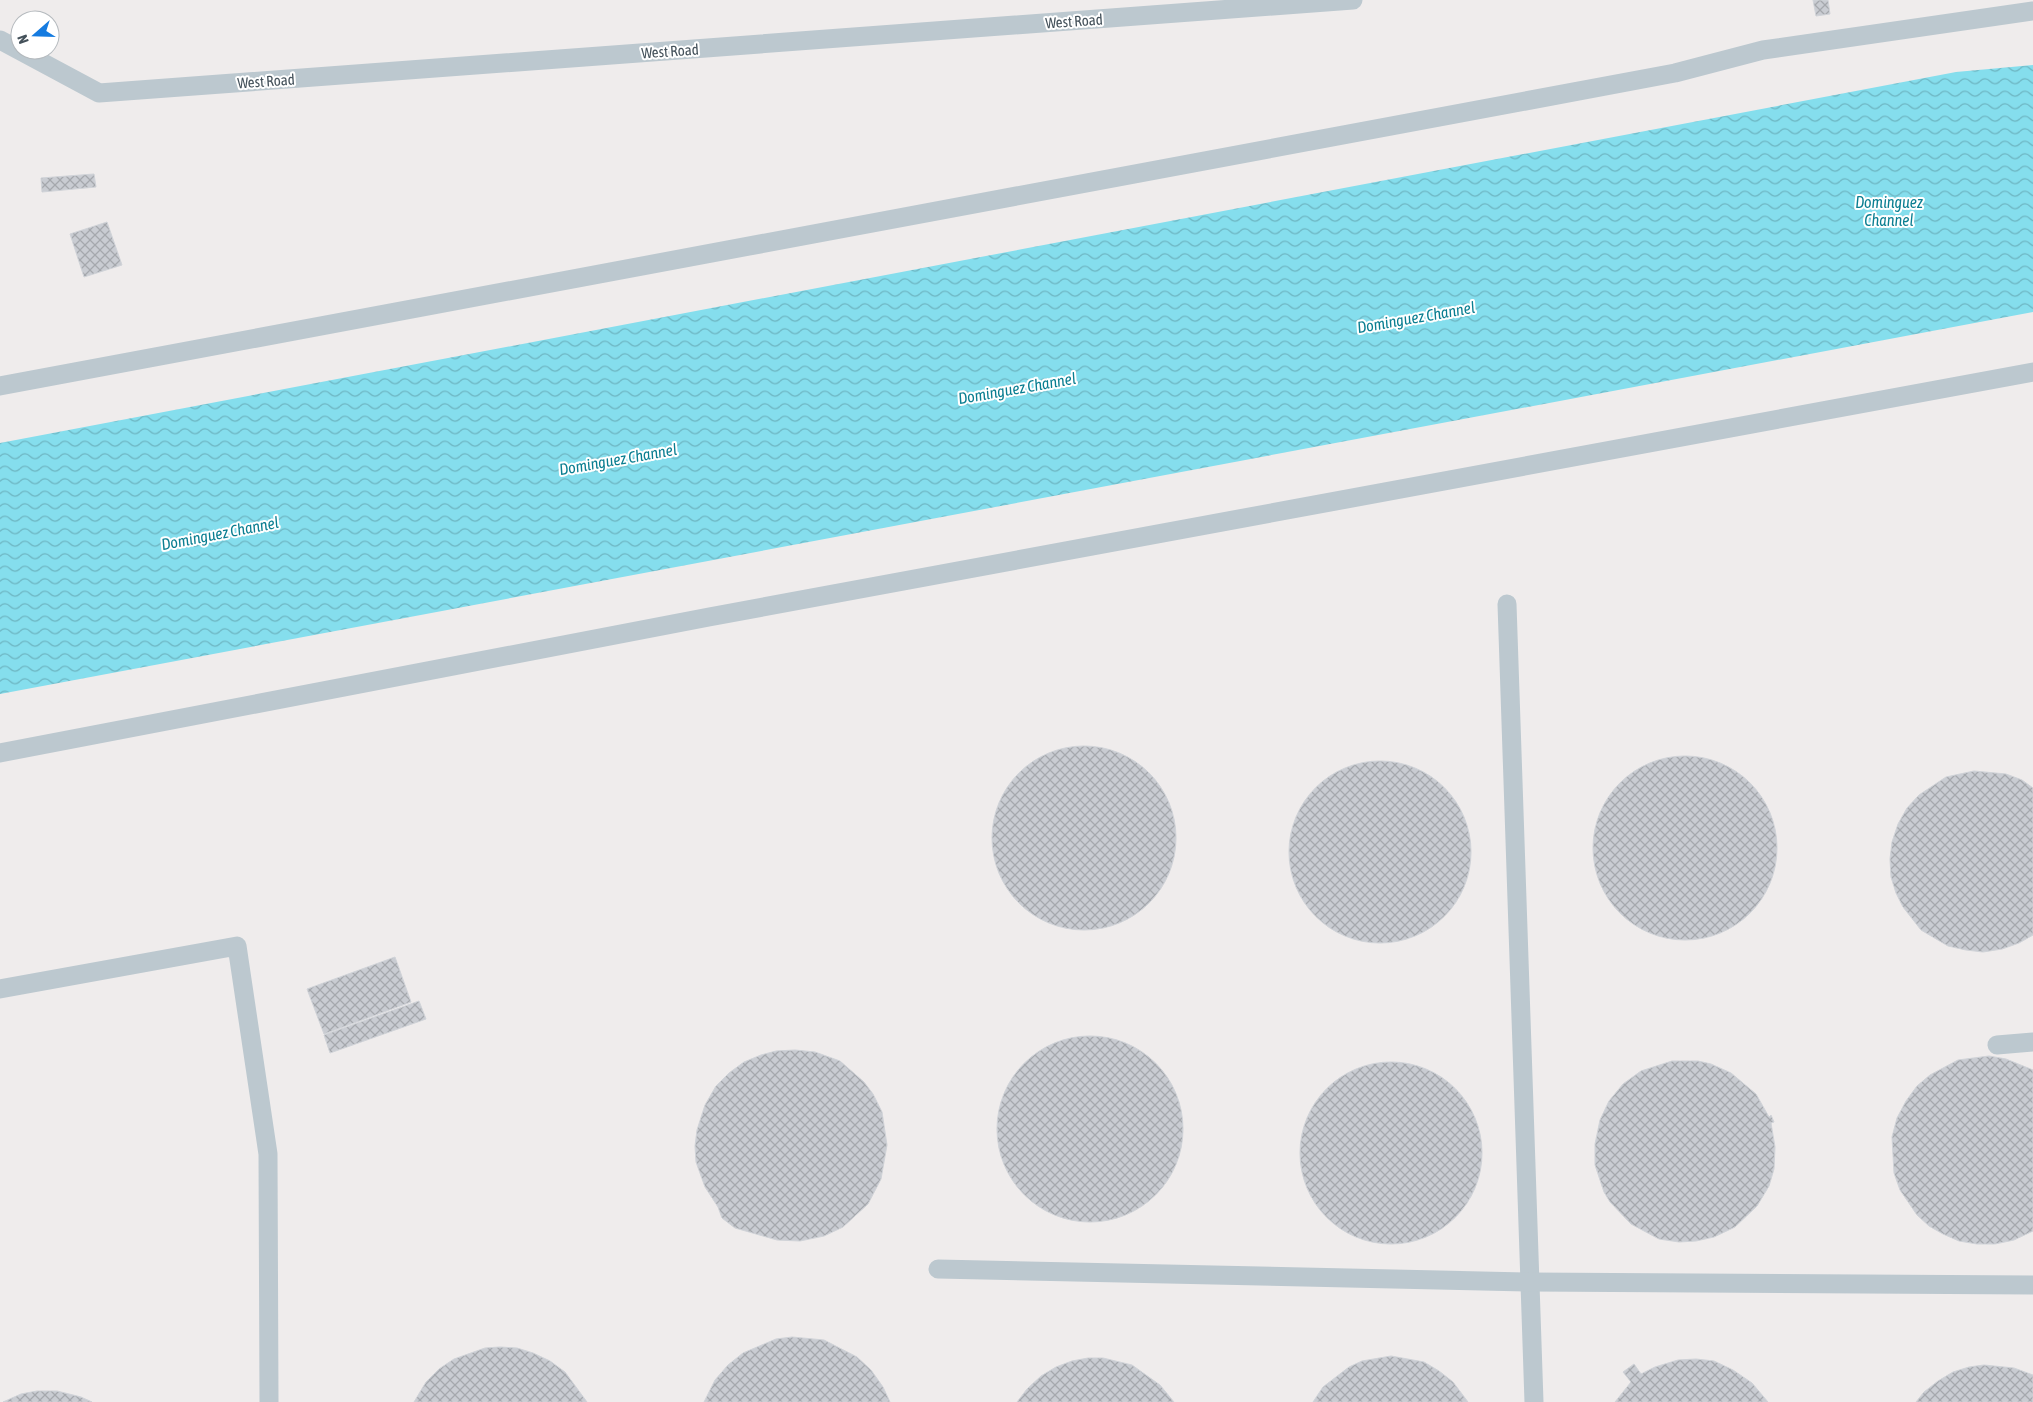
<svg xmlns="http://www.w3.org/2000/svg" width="2033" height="1402" font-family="'Asap Condensed',sans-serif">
<defs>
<pattern id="water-waves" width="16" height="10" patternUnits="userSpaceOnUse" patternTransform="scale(1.25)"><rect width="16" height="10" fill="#85deed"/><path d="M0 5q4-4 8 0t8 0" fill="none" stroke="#6eb6c3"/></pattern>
<pattern id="building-cross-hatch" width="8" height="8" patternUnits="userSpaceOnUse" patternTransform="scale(1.25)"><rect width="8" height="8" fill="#c9ccd2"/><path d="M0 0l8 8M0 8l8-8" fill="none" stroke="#a5a8ad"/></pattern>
</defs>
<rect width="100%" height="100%" fill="#efecec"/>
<!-- water -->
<path fill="url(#water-waves)" d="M2033,65V312L0,694V443L1956,72Z"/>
<!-- building -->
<g fill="url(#building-cross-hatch)" stroke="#d0d3d8">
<path d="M1813,0H1828L1830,14L1816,16Z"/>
<path d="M94,174L96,187L42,192L41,178Z"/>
<path d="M107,222L122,265L84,277L70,234Z"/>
<circle cx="1084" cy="838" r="92"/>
<circle cx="1685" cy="848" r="92"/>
<circle cx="1380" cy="852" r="91"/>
<path d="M1974,771L2006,774L2022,780L2033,788V935L2019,943L2002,949L1983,952L1966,950L1948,946L1921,930L1903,907L1896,893L1891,877L1890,859L1892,842L1898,824L1907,808L1919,795L1946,777Z"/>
<path d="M395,957L411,1002L324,1034L307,989Z"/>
<path d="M419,1001L426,1019L330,1053L324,1035Z"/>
<circle cx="1090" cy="1129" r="93"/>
<path d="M795,1050L815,1052L840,1061L864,1082L873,1094L882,1112L887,1145L881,1179L868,1204L843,1227L824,1236L800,1241L777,1240L735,1228L722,1218L718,1207L705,1187L696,1162L695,1146L697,1130L705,1105L716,1086L729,1073L744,1062L761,1055L776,1051Z"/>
<path d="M1989,1056L2006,1059L2033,1070V1231L2014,1240L1995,1244H1977L1959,1241L1943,1234L1929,1226L1917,1215L1900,1190L1894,1173L1892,1137L1897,1118L1906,1101L1917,1086L1930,1075L1958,1060Z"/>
<path d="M1672,1061H1698L1711,1064L1731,1073L1756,1094L1769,1117L1771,1115L1774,1122L1771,1123L1775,1147L1774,1169L1769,1186L1757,1206L1735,1227L1714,1237L1696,1241L1679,1242L1659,1239L1631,1224L1610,1202L1604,1192L1595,1165V1144L1600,1120L1609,1101L1623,1084L1641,1071Z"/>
<circle cx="1391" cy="1153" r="91"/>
<path d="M792,1337L824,1340L857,1357L871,1370L883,1387L890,1402H704L715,1380L728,1365L743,1353L776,1339Z"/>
<path d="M500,1347L517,1348L533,1353L550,1361L565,1372L587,1402H414L426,1382L439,1369L454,1359L485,1348Z"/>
<path d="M1391,1356L1424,1362L1439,1371L1453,1382L1468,1402H1313L1323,1387L1349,1367L1362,1361Z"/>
<path d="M1088,1358H1103L1132,1365L1160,1385L1174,1402H1017L1027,1389L1041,1376L1056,1367L1072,1361Z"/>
<path d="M1696,1359L1714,1361L1733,1370L1752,1383L1768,1402H1615L1631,1382L1623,1372L1634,1364L1641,1374L1655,1367L1678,1360Z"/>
<path d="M1984,1365L2014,1368L2033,1375V1402H1916L1924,1392L1938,1381L1953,1372L1969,1367Z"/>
<path d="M37,1391H57L81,1397L92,1402H3L21,1394Z"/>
</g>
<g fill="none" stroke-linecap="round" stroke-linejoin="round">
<!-- lane -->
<g stroke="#bcc8cf" stroke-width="19">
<path d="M0,40L99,93L1353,0"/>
<path d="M0,386L1675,73L1763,50L2033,11"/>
<path d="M1507,604L1534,1402"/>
<path d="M0,753L709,617L2033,372"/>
<path d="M0,989L237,946L268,1154L269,1402"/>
<path d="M1997,1045L2033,1042"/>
<path d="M938,1269L1530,1282L2033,1285"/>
</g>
</g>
<g text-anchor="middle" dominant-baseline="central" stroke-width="4" stroke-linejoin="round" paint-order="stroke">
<!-- street labels -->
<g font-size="15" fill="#44515a" stroke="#fff">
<text transform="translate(1074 21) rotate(-4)">West Road</text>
<text transform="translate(670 51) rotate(-4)">West Road</text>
<text transform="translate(266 81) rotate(-4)">West Road</text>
</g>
<!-- water labels -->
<g font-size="16" font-style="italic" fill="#0a7e91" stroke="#fff">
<text x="1889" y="202">Dominguez<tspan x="1889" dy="18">Channel</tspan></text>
<text transform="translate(1416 317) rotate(-10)">Dominguez Channel</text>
<text transform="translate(1017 388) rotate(-10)">Dominguez Channel</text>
<text transform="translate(618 459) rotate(-10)">Dominguez Channel</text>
<text transform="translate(220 533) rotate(-11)">Dominguez Channel</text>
</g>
</g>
<!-- north arrow -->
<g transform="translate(35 35) rotate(250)"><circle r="24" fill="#ffffff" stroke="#b4b9bd"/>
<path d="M0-4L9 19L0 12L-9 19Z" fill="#157be0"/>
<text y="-8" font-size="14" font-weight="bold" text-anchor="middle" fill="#44515a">N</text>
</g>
</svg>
